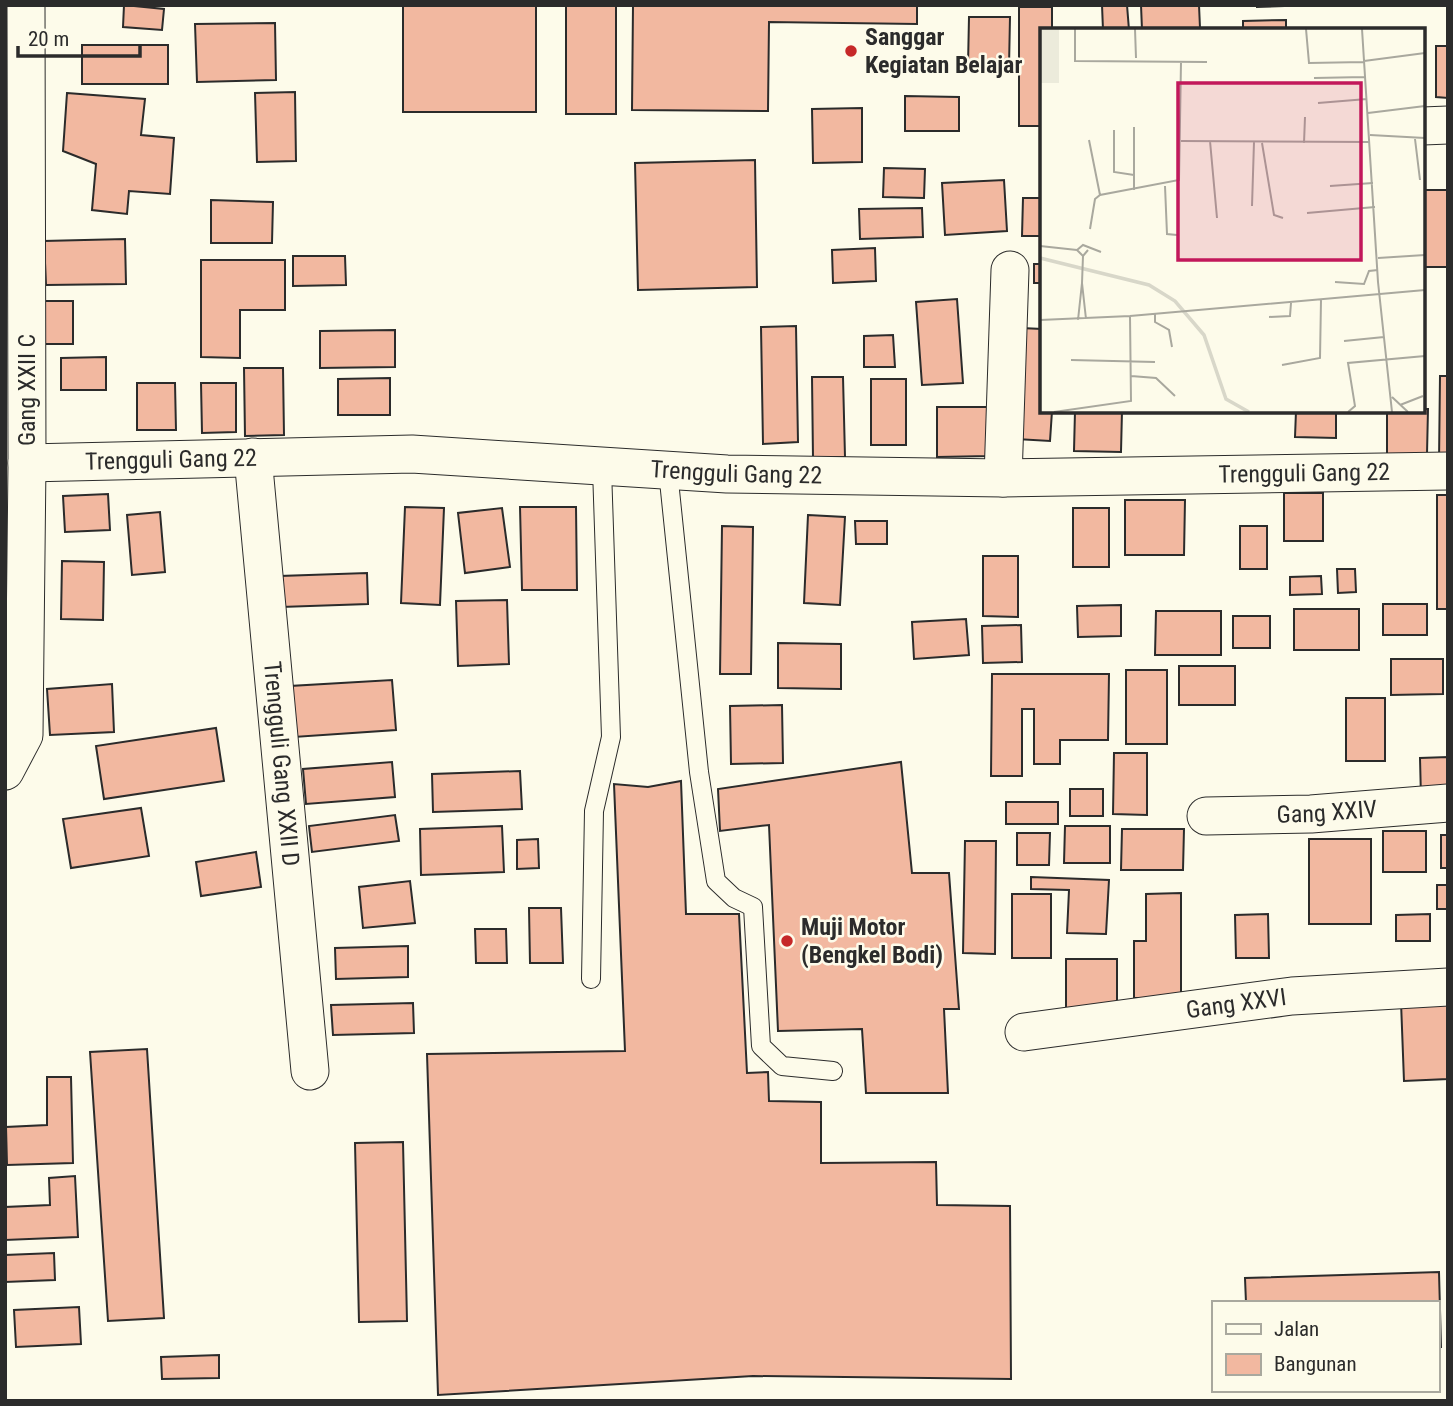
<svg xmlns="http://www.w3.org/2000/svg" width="1453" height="1406" font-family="'Roboto Condensed',sans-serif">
<rect width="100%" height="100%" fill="#fdfbea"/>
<!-- building -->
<g fill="#f2b8a0" stroke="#2b2b2b" stroke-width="2">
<path d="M124,5L164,9L162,30L123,27Z"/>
<rect x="403" y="5" width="133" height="107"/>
<rect x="566" y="5" width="50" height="109"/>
<path d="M633,5H917V24L769,22L768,111L632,110Z"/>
<path d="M1102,5H1127L1129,30H1103Z"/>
<path d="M1141,5H1199L1200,28L1142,30Z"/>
<path d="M1257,5H1314L1257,7Z"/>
<path d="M1019,7H1052V30H1042V126H1019Z"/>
<path d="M969,17H1010L1009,67L968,66Z"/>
<path d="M1286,20V30H1243V21Z"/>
<path d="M275,23L276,80L197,82L195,24Z"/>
<rect x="82" y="45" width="86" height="39"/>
<path d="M1436,46H1448V98L1436,97Z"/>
<path d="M295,92L296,161L257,162L255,93Z"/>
<path d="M67,93L145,99L141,135L174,138L170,194L129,191L127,214L92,210L96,164L63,151Z"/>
<path d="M905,96L959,97V131H905Z"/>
<path d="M862,108V162L813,163L812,109Z"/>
<path d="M755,160L757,287L638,290L635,163Z"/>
<path d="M884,168L925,169L924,198L883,197Z"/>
<path d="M1004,180L1007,231L945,235L942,183Z"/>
<rect x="1423" y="190" width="25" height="77"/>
<path d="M1023,198H1042V236H1022Z"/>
<path d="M211,200L273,202L272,243H211Z"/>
<path d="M922,208L923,237L860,239L859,209Z"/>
<path d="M125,239L126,284L46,285L44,241Z"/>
<path d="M875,248L876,281L833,283L832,250Z"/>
<path d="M293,256H345L346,285L293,286Z"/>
<path d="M201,260H285V310H240V358L201,357Z"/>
<rect x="1034" y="264" width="8" height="19"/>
<path d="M957,299L963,383L922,385L916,302Z"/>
<rect x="40" y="301" width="33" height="43"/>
<path d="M796,326L798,442L763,444L761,327Z"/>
<path d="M1021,328L1042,329V411H1052L1050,441L1014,439Z"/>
<path d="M395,330V367L320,368V331Z"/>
<path d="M893,335L895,367H864V336Z"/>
<path d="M106,357V390H61V358Z"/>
<path d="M244,368H283L284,435L245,436Z"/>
<path d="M1440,376H1448V463H1439Z"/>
<path d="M812,377H843L845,457L813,458Z"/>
<path d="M390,378V415H338V379Z"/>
<rect x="871" y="379" width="35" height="66"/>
<path d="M137,383H175L176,430H137Z"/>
<path d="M201,383H236V432L202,433Z"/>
<path d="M937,407H990V456L937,457Z"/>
<path d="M1423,409H1428L1427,454H1387V411Z"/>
<path d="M1075,411H1122L1121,452L1074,451Z"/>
<path d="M1296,411H1336V438L1295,437Z"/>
<rect x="1284" y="493" width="39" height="48"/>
<path d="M108,494L110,530L65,532L63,496Z"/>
<rect x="1437" y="495" width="11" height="114"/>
<path d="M1125,500H1185L1184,555H1125Z"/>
<path d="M405,507L444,508L440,605L401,603Z"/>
<path d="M520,507H576L577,590H522Z"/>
<path d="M502,508L510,567L465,573L458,513Z"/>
<rect x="1073" y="508" width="36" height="59"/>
<path d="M160,512L165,572L132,575L127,515Z"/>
<path d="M808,515L845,517L840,605L804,603Z"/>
<path d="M855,521H887V544H856Z"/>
<path d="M722,526L753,527L751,674H720Z"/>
<rect x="1240" y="526" width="27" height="43"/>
<path d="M983,556H1018V617L983,616Z"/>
<path d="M62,561L104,562L103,620L61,619Z"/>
<path d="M1337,569H1355L1356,592L1338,593Z"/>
<path d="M367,573L368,604L281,607L280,576Z"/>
<path d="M1321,576L1322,594L1290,595V577Z"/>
<path d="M507,600L509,664L458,666L456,601Z"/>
<rect x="1383" y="604" width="44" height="31"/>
<path d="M1121,605V636L1078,637L1077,606Z"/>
<rect x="1294" y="609" width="65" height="41"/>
<path d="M1156,611H1221V655H1155Z"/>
<rect x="1233" y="616" width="37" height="32"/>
<path d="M966,619L969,655L914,659L912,622Z"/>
<path d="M1021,625L1022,662L983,663L982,626Z"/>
<path d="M778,643L841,644V689L778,688Z"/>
<path d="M1391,659H1443V694L1391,695Z"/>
<rect x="1179" y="666" width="56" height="39"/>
<rect x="1126" y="670" width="41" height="74"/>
<path d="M992,674H1109L1108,740H1060V764H1034V709H1022V776H991Z"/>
<path d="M392,680L396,730L294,737L290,686Z"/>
<path d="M112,684L114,732L50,735L47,689Z"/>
<rect x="1346" y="698" width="39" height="63"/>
<path d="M782,705L783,763L731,764L730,706Z"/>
<path d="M216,728L224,781L104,799L96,746Z"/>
<path d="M1114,753H1147V815L1113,814Z"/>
<path d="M1448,757V797L1421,798L1420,758Z"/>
<path d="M392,762L395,797L306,804L303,769Z"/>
<path d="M901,762L912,873H949L959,1009H944L948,1093H866L862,1029L778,1031L769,825L720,831L718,789Z"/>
<path d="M520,771L522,809L433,812L432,774Z"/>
<path d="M681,781L686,914H739L747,1073L768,1072L769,1101L821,1102V1163L936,1162L937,1205L1010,1206L1011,1379L753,1376L438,1395L427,1054L625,1051L614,784L648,787Z"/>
<rect x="1070" y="789" width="33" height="27"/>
<rect x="1006" y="802" width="52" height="22"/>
<path d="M141,808L149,856L71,868L63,819Z"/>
<path d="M395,815L399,841L312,852L309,826Z"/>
<path d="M502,826L504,872L421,875L420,829Z"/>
<path d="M1065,826H1110V863H1064Z"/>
<path d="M1122,829H1184L1183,870H1121Z"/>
<rect x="1383" y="831" width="43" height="41"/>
<path d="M1017,833H1050L1049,865H1017Z"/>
<rect x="1441" y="835" width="7" height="33"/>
<path d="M538,839L539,868L517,869V840Z"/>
<rect x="1309" y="839" width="62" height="85"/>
<path d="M965,841H996L995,954L963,953Z"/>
<path d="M256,852L261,887L201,896L196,862Z"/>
<path d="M1031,877L1109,880L1106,934L1067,933L1069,890L1031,889Z"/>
<path d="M410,881L415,923L363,928L359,887Z"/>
<rect x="1437" y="885" width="11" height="24"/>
<path d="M1181,893V998H1134V941H1146V894Z"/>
<rect x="1012" y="894" width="39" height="64"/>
<path d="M529,908H561L563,963H530Z"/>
<path d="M1268,914L1269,958H1236L1235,915Z"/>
<path d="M1430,914V941H1396V915Z"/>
<path d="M475,929H506L507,963H476Z"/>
<path d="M408,946V977L336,979L335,948Z"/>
<rect x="1066" y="959" width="51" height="49"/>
<path d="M1448,1001V1079L1404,1081L1401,1002Z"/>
<path d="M413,1003L414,1033L333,1035L331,1005Z"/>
<path d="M147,1049L164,1318L108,1321L90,1052Z"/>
<path d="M47,1077H71L73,1163L7,1165L6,1127L47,1125Z"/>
<path d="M403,1142L407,1321L359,1322L355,1143Z"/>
<path d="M75,1176L78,1237L5,1240V1207L50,1205L49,1178Z"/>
<path d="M54,1253L55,1280L5,1282V1255Z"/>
<path d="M1439,1272L1441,1347H1437V1303H1246L1245,1278Z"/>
<path d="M79,1307L81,1344L16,1347L14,1310Z"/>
<path d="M219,1355V1378L162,1379L161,1357Z"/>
</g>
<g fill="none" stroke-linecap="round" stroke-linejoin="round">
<defs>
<g id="service">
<path d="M668,471L699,772L716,881L734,898L753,907L761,1046L782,1066L833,1071"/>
<path d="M591,979L594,811L611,737L602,469"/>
</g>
<g id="minor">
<path d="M1423,126L1448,125"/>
<path id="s1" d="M253,457L310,1071"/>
<path id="s2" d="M27,463L412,454L727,474L1003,478L1448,471"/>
<path d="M1003,478L1010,270"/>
<path d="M5,771L24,735L27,463L26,5"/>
<path id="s3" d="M1206,816L1311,814L1448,803"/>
<path id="s4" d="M1024,1032L1292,996L1448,987"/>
</g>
</defs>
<!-- service casing -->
<use href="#service" stroke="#2b2b2b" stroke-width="20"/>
<!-- minor casing -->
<use href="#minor" stroke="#2b2b2b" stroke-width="39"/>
<!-- service -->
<use href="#service" stroke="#fdfbea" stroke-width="18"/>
<!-- minor -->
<use href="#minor" stroke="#fdfbea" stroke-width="37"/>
</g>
<!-- markers -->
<g fill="#c62828" stroke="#fdfbea" stroke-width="2.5">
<circle cx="851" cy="51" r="7"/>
<circle cx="787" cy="941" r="7"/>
</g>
<g text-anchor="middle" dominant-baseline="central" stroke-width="5" stroke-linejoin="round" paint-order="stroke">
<!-- poi labels -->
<g font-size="24" font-weight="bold" fill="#2b2b2b" stroke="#fdfbea" text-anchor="start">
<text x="865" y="37">Sanggar<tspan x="865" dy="28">Kegiatan Belajar</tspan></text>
<text x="801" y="927">Muji Motor<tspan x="801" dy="28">(Bengkel Bodi)</tspan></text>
</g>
<!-- street labels -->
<g font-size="24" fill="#2b2b2b" stroke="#fdfbea">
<text transform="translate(27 390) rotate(-90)">Gang XXII C</text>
<text stroke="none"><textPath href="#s2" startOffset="144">Trengguli Gang 22</textPath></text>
<text stroke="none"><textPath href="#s2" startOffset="710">Trengguli Gang 22</textPath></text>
<text stroke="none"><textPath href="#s2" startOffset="1278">Trengguli Gang 22</textPath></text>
<text stroke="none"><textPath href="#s1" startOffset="308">Trengguli Gang XXII D</textPath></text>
<text stroke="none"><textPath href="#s3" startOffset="121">Gang XXIV</textPath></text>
<text stroke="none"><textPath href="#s4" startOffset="214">Gang XXVI</textPath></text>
</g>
</g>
<!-- overview -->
<g transform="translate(1040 28)">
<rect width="385" height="385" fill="#fdfbea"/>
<path d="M0,1H19V55H0Z" fill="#ecebdb"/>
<path fill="none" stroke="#d8d7c9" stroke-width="3.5" d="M0,230L109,257L135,273L164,307L186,371L209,384"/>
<path fill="none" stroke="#a9a89e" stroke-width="2" d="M35,1V33L167,34M95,1L96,30M266,1L269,35L324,34M322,1L338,254L352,384M324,33L385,25M274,50L325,49M278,75L327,71M328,85L385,78M74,102V144L94,147M330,107L385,110M375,111L380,152M49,112L60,167M141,113L330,114M170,113L177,190M222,115L234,187L243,190M264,115L265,89M125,158L127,206L137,207M290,158L333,155M94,162V99M212,178L214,114M267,185L335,179M50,201L55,171L60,167L139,152L141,34M0,218L37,222M48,222L43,228L37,222L43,217L61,224M338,230L385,227M295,254L324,256L329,243L338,242M42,255L43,228M115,286V294L129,302L132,319M229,289L250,288L251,275M0,292L90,288L385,262M38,292L42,255L46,291M304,313L344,309M31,332L115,334M242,337L280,330L281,272M91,348L116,350L135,368M352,369L368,384M360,377L383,368M14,384L91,373L90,288M308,384L315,378L308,335L385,328"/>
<path fill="#c2185b" fill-opacity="0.15" stroke="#c2185b" stroke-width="3.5" d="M138,55H321V232H138Z"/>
<rect width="385" height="385" fill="none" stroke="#2b2b2b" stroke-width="3.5"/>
</g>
<!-- border -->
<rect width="1453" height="1406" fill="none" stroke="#2b2b2b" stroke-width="14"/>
<!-- legend -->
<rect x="1212" y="1301" width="228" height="91" fill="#fdfbea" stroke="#a9a89e" stroke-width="2"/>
<rect x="1226" y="1324" width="35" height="10" fill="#fdfbea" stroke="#a9a89e" stroke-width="2"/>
<text x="1274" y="1336" font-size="21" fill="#2b2b2b">Jalan</text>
<rect x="1226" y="1354" width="35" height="21" fill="#f2b8a0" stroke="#a9a89e" stroke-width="2"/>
<text x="1274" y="1371" font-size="21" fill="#2b2b2b">Bangunan</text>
<!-- scale -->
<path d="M18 46v10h122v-10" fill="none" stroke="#2b2b2b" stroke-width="3.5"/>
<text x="28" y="46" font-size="21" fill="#2b2b2b" stroke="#fdfbea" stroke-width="5" paint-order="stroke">20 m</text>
</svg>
